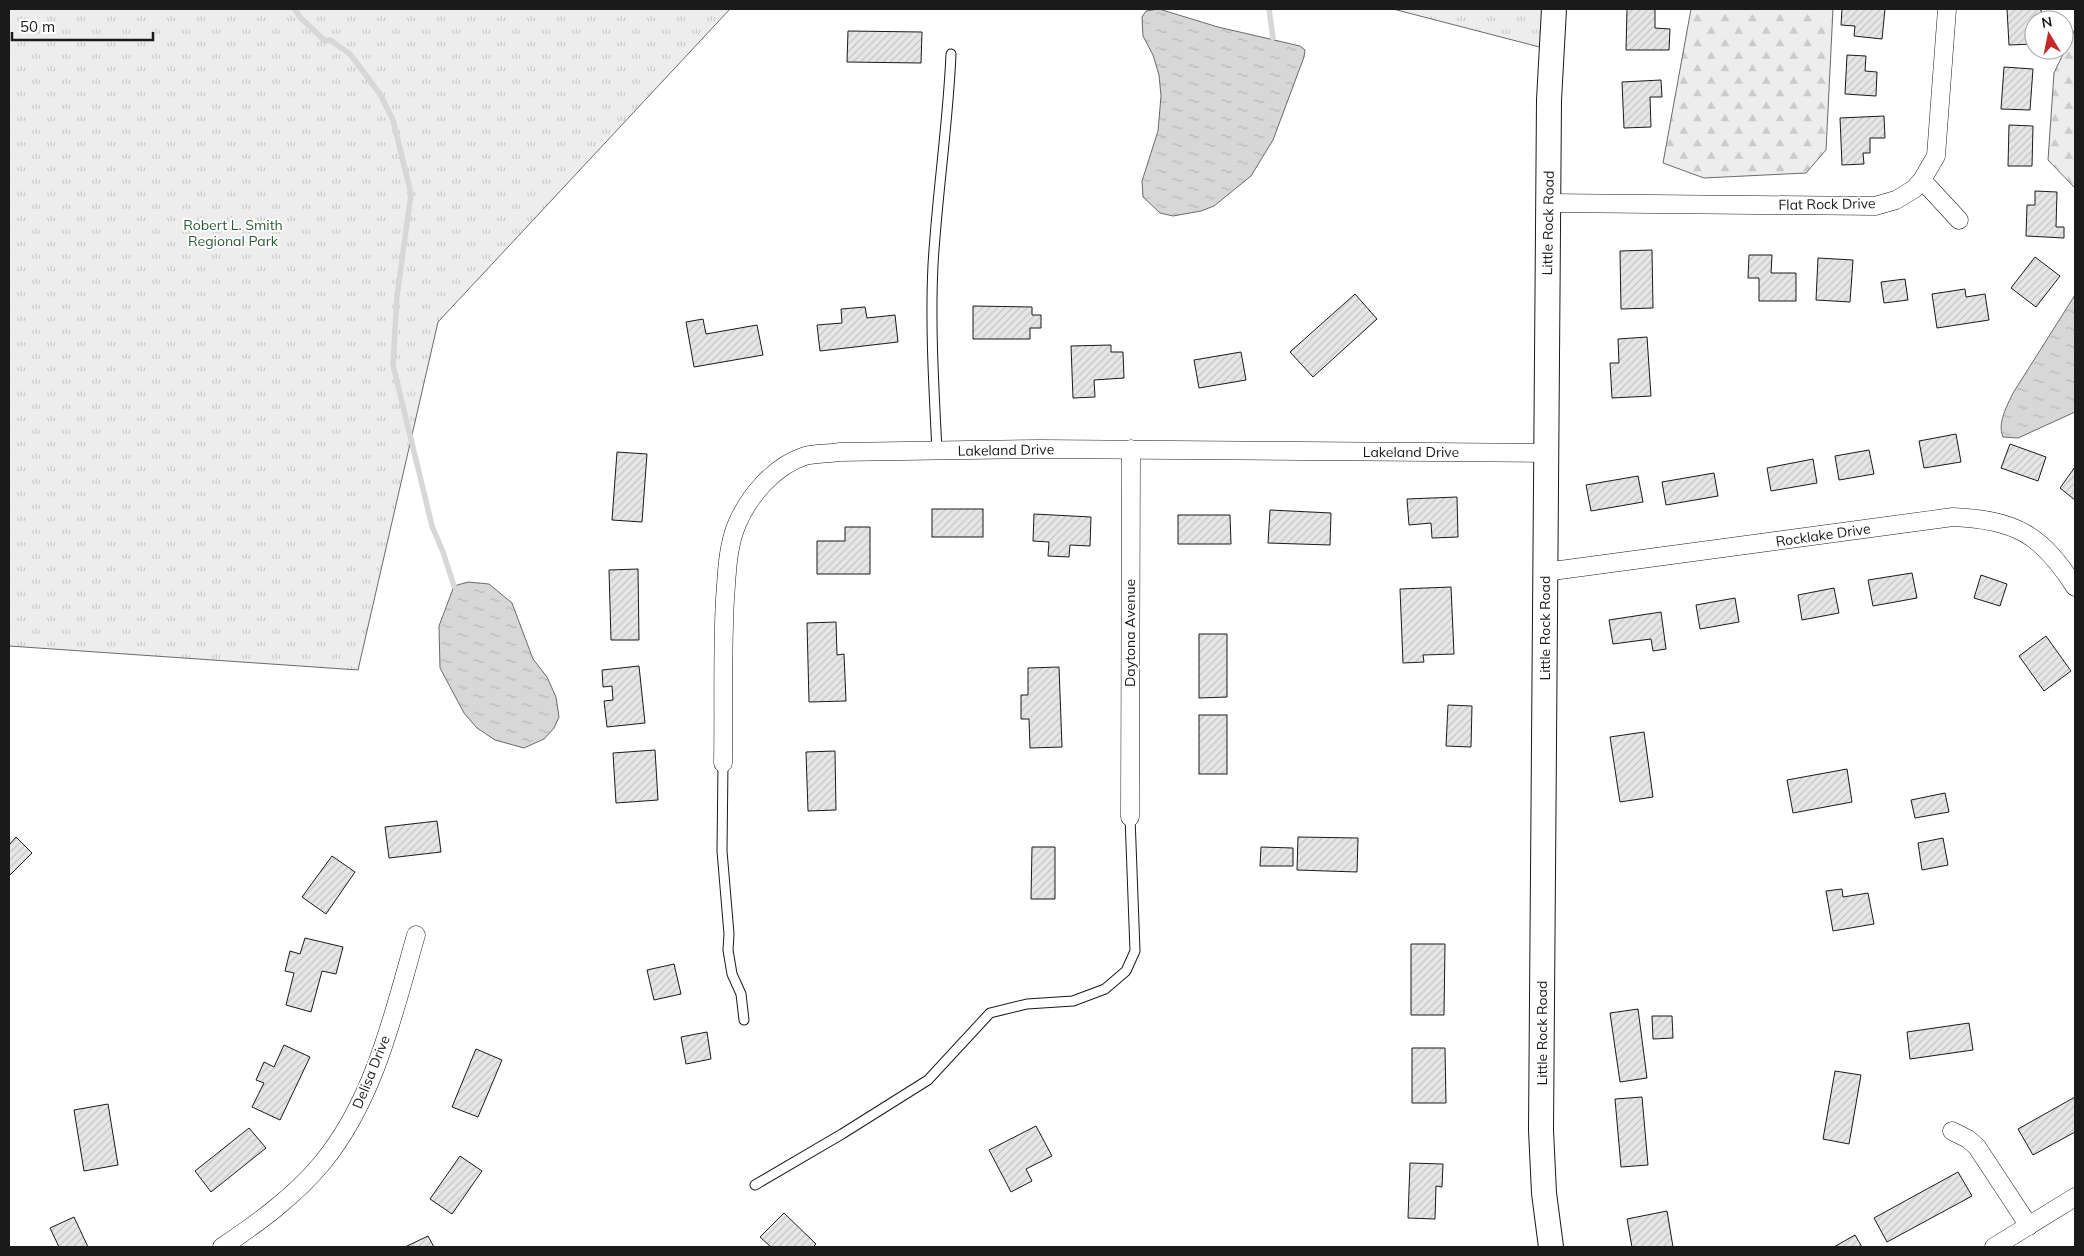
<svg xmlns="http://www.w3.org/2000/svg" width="2084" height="1256" font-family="Mulish,sans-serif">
<defs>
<pattern id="forest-firs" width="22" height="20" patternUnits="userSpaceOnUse" patternTransform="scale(1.25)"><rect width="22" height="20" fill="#ededed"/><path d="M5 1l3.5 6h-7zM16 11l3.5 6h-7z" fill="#cbcbcb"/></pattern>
<pattern id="park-tufts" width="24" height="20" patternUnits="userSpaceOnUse" patternTransform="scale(1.25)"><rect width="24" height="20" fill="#ededed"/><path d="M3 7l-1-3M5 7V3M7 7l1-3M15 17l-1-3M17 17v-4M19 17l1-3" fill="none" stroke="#cbcbcb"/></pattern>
<pattern id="water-ripples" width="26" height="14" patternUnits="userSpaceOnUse" patternTransform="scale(1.25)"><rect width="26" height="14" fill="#d7d7d7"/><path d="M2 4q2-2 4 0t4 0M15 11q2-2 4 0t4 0" fill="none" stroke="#b8b8b8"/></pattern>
<pattern id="building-hatch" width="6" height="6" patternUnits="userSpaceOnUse" patternTransform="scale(1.25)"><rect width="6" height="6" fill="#e6e6e6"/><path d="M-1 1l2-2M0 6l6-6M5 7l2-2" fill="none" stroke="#c5c5c5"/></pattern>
</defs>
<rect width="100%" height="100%" fill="#fff"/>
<!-- forest -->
<g fill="url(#forest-firs)" stroke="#6a6a6a">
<path d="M1691,9H1833L1826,150L1806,173L1704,178L1663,163Z"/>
<path d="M2075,29V188L2048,160L2054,73Z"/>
</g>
<!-- park -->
<g fill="url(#park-tufts)" stroke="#6a6a6a">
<path d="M9,9H730L438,322L358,670L9,646Z"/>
<path d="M1393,9H1554L1551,50Z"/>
</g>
<!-- water -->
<g fill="url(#water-ripples)" stroke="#6a6a6a">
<path d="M1159,9L1218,27L1300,46L1305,50L1304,57L1273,140L1251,176L1214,206L1201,211L1173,216L1160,213L1143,197L1142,181L1158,131L1161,96L1159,75L1153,55L1143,36L1142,17L1146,11Z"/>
<path d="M2075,295V412L2018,438L2003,437C1997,423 2007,406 2013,393Z"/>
<path d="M468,582L489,584L512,603L533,659L547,677L556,697L559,717L554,728L544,739L524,748L495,740L477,728L464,713L440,668L439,626L454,586Z"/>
</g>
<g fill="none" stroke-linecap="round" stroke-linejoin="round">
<!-- stream -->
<g stroke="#d7d7d7" stroke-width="5.5">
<path d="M295,9L300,17L325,41L330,40L350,54L380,94L393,120L411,194L397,296L393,365L432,526L443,552L454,586"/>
<path d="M1269,9L1273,38"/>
</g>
</g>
<!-- building -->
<g fill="url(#building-hatch)" stroke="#1a1a1a">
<path d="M1627,9H1655V28L1670,29L1669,50H1626Z"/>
<path d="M1842,9H1885L1882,39L1854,36L1855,26L1841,25Z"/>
<path d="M2007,9H2041L2042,20H2034V44L2009,45Z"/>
<path d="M848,31L922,32L921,63L847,62Z"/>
<path d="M1847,55L1866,56L1865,71L1877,72L1876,96L1845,94Z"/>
<path d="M2004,67L2033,69L2030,110L2001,109Z"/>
<path d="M1661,80L1662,97H1650L1651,127L1624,128L1622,82Z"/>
<path d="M1884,116L1885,138H1870V153H1863L1864,164L1842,165L1840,118Z"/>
<path d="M2009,125L2033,126L2032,166H2008Z"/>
<path d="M2035,191L2057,192L2056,227H2064V238L2026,236L2027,205H2035Z"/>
<path d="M1652,250L1653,308L1621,309L1620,251Z"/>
<path d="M1749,255H1772L1771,273H1796V301H1759V278H1748Z"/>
<path d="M2035,257L2060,276L2036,307L2011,288Z"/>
<path d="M1818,258L1853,260L1850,302L1816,300Z"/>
<path d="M1905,279L1908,300L1884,303L1881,282Z"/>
<path d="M1965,289L1966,297L1985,294L1989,320L1937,328L1932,294Z"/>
<path d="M1355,294L1377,319L1313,377L1290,352Z"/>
<path d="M973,306L1032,307V315H1041V328H1030V339H973Z"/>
<path d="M865,307L867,318L895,315L898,342L820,351L817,325L842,323L841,309Z"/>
<path d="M703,319L706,334L757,325L763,355L694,367L686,322Z"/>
<path d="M1647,337L1651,396L1612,398L1610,363H1619L1618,339Z"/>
<path d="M1111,345V352H1123L1124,378L1094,380L1095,397L1073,398L1071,346Z"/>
<path d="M1241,352L1246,380L1199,388L1194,360Z"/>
<path d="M1956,434L1961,462L1924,468L1919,441Z"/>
<path d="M2010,444L2046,457L2038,481L2001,468Z"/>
<path d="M1869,450L1874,474L1839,480L1835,456Z"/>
<path d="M617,452L647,454L642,522L612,520Z"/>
<path d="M1813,459L1817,483L1771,491L1767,468Z"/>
<path d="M2075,467V500L2060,488Z"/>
<path d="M1714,473L1718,496L1666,505L1662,482Z"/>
<path d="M1638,476L1643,502L1591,511L1586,485Z"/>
<path d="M1457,497L1458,537L1432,538L1431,523L1409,525L1407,499Z"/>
<rect x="932" y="509" width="51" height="28"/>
<path d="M1270,510L1331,513L1330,545L1268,543Z"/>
<path d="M1034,514L1091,517L1090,546L1070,545L1069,557L1048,556L1049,542L1033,541Z"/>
<path d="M1178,515H1230L1231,544H1178Z"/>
<path d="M845,527H870V574H817V541H845Z"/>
<path d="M638,569L639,640H611L609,570Z"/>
<path d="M1912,573L1917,598L1873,606L1868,580Z"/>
<path d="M1981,575L2007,584L2000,606L1974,598Z"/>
<path d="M1451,587L1454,654L1423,655L1424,662L1403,663L1400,589Z"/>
<path d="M1834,588L1839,613L1802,620L1798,595Z"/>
<path d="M1735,598L1739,622L1700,629L1696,605Z"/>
<path d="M1661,612L1666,649L1653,651L1651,639L1613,644L1609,620Z"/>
<path d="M836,622L837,655L844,654L846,701L809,702L807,623Z"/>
<path d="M1199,634H1227V697L1199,698Z"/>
<path d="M2046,636L2071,671L2044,691L2019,656Z"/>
<path d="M639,666L645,723L607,727L604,701L613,700L612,686L603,687L602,670Z"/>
<path d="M1059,667L1062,747L1030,748L1029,719H1021V695H1028V668Z"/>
<path d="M1448,705L1472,706L1471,747L1446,746Z"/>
<rect x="1199" y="715" width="28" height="59"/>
<path d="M1644,732L1653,797L1620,802L1610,737Z"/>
<path d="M655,750L658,800L616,803L613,753Z"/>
<path d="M835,751L836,810L808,811L806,752Z"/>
<path d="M1847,769L1852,802L1793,813L1787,780Z"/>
<path d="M1945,793L1949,812L1915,818L1911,800Z"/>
<path d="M437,821L441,852L389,858L385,827Z"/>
<path d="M16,837L32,853L9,876V845Z"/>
<path d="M1298,837L1358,838L1357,872L1297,870Z"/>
<path d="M1943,838L1948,865L1922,870L1918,843Z"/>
<path d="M1032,847H1055V899H1031Z"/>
<path d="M1261,847L1293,848V866H1260Z"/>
<path d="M332,856L355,872L326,914L302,897Z"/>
<path d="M1842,889L1843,897L1868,893L1874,924L1833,931L1826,891Z"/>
<path d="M305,938L343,947L336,974L322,971L311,1012L286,1005L294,973L285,971L290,951L300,954Z"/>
<path d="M1411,944H1445L1444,1015H1411Z"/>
<path d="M674,964L681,994L654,1000L647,970Z"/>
<path d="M1638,1009L1647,1078L1620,1082L1610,1013Z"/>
<path d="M1652,1016H1672L1673,1038L1653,1039Z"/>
<path d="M1969,1023L1973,1050L1910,1059L1907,1032Z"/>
<path d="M707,1032L711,1059L686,1064L681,1037Z"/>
<path d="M284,1045L310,1057L280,1120L252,1107L264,1083L256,1080L264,1062L274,1067Z"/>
<path d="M1412,1048H1445L1446,1103H1412Z"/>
<path d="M476,1049L502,1060L478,1117L452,1107Z"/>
<path d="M1835,1071L1861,1075L1849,1144L1823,1139Z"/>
<path d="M1642,1097L1648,1165L1621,1167L1615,1099Z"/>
<path d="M2075,1097V1132L2033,1155L2018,1129Z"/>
<path d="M108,1104L118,1165L84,1171L74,1110Z"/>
<path d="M1036,1126L1052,1156L1026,1169L1032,1181L1011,1192L989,1150Z"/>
<path d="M249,1128L266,1148L211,1192L195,1171Z"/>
<path d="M460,1156L482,1171L452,1214L430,1199Z"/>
<path d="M1410,1163L1443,1164L1442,1187L1436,1186L1435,1219L1408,1218Z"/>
<path d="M1958,1172L1972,1196L1887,1242L1874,1218Z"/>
<path d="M1667,1211L1673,1247H1632L1627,1219Z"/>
<path d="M784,1213L816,1244L813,1247H771L760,1237Z"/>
<path d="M74,1217L88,1247H59L50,1228Z"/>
<path d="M1855,1235L1862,1247H1834Z"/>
<path d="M428,1236L434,1247H405Z"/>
</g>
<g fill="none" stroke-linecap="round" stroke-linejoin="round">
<defs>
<g id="service">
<path d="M937,451C934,389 930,327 933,265C937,195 948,125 951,54"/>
<path d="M723,763L722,851L729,934L728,950L732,974L741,994L744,1020"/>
<path d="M755,1185L842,1134L928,1080L990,1013L1027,1004L1073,1001L1105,989L1126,971L1135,951L1130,817"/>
</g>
<g id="minor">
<path d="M1922,180L1959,220"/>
<path d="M1549,203L1875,206L1896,200L1914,189L1922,180L1936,156L1947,9"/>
<path d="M1545,572L1953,517C2016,520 2041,534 2075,587"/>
<path d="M723,763C724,708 722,653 725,599C727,574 727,548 737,524C749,496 774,466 805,456C815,453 828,454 839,452L1040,449L1546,453"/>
<path d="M1130,817L1131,449"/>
<path d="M1952,1131L1968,1139L1977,1147L2029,1226"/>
<path d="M222,1247C258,1223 295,1196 323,1162C375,1098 394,1012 416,935"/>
<path d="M1994,1247L2075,1197"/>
</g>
<path id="secondary" d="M1551,1247L1544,1193L1541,1130L1549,100L1554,9"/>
</defs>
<!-- service casing -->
<use href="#service" stroke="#1a1a1a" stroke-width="11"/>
<!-- minor casing -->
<use href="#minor" stroke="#1a1a1a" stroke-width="19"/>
<!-- secondary casing -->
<use href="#secondary" stroke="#1a1a1a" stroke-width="26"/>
<!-- service -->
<use href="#service" stroke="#fff" stroke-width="9"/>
<!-- minor -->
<use href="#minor" stroke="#fff" stroke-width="18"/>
<!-- secondary -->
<use href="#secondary" stroke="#fff" stroke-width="24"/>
</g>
<g text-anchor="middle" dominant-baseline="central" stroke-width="4" stroke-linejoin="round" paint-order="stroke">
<!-- street labels -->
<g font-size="14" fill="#1a1a1a" stroke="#fff">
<text transform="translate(1827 204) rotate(-1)">Flat Rock Drive</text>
<text transform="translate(1548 223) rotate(-89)">Little Rock Road</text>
<text transform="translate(1006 450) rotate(-1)">Lakeland Drive</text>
<text x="1411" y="452">Lakeland Drive</text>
<text transform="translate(1823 535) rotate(-8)">Rocklake Drive</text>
<text transform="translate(1545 628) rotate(-90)">Little Rock Road</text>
<text transform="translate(1130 633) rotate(-90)">Daytona Avenue</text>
<text transform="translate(1542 1033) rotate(-90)">Little Rock Road</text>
<text transform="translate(371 1072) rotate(-68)">Delisa Drive</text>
</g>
<!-- park labels -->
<g font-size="14" fill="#2b5a34" stroke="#fff">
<text x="233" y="225">Robert L. Smith<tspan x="233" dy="16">Regional Park</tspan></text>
</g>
</g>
<!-- border -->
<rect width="2084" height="1256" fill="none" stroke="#1a1a1a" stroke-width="20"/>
<!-- north arrow -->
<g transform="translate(2049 35) rotate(350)"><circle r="24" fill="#ffffff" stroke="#a3a3a3"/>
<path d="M0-4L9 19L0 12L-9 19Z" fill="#c62828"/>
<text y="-8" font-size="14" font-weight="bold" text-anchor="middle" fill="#1a1a1a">N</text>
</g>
<!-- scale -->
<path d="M12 32v8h141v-8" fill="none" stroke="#1a1a1a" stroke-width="2.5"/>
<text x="20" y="32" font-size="15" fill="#1a1a1a" stroke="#ffffff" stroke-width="4" paint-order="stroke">50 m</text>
</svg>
